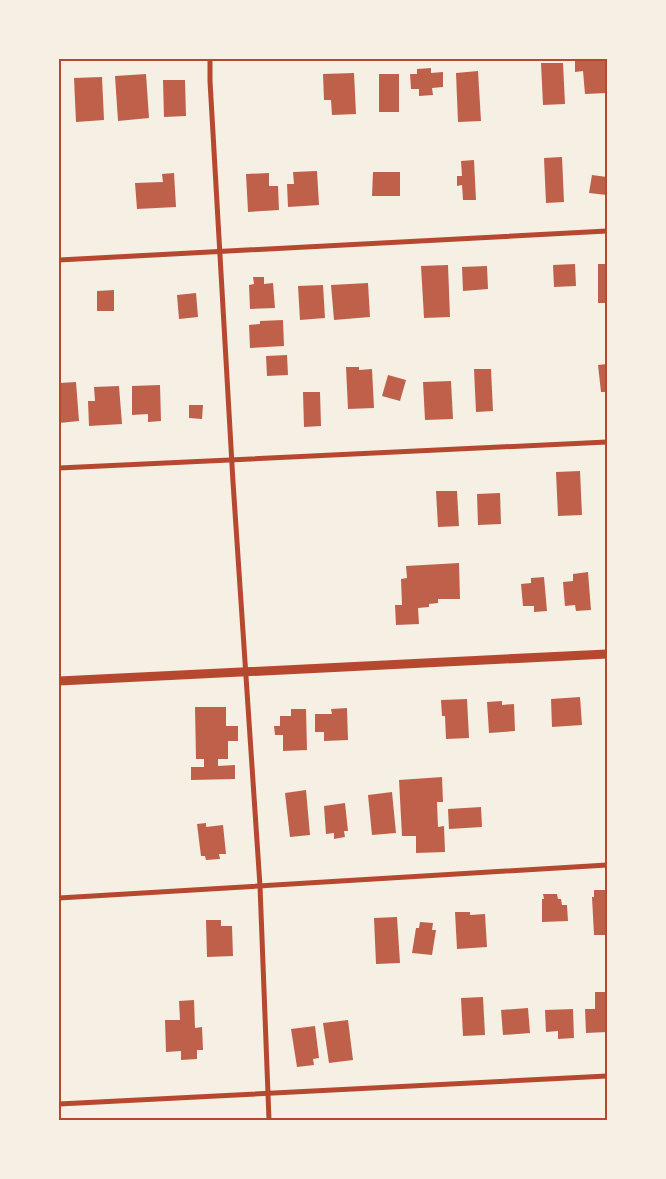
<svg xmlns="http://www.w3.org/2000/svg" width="666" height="1179" font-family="Helvetica,sans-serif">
<rect width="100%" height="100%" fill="#f6efe4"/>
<!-- building -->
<g fill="#bf614a">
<path d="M589,59L607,60V93L585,94L583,71L575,72V61L589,60Z"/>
<path d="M541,63H563L565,104L543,105Z"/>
<path d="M431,68V73L443,72V87L432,88L433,95L419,96V89H411L410,74H417V69Z"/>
<path d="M478,71L481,121L458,122L456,73Z"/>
<path d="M354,73L356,114L332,115L331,100H324L323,74Z"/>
<path d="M146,74L149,118L118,121L115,76Z"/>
<rect x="379" y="74" width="20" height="38"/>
<path d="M102,77L104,120L76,122L74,78Z"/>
<path d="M163,80H185L186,116L164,117Z"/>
<path d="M562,157L564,202L546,203L544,158Z"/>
<path d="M474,160L476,200H463L462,185L457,186V176H462L461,161Z"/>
<path d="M317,171L319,205L288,207L287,184H294L293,172Z"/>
<path d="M373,172H400V196H372Z"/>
<path d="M174,173L176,207L137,209L135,183L163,182L162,174Z"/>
<path d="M269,173V186H278L279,210L248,212L246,174Z"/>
<path d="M592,175L607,177V195L589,193Z"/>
<path d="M575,264L576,286L554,287L553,265Z"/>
<rect x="598" y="264" width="9" height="39"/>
<path d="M448,265L450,317L424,318L421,266Z"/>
<path d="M487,266L488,289L463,291L462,267Z"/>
<path d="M253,277H264V284L273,283L275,308L250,309L249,285L254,284Z"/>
<path d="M368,283L370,317L334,320L331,285Z"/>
<path d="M323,285L325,318L300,320L298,286Z"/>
<path d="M114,290V311H97V291Z"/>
<path d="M196,293L198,317L179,319L177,295Z"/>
<path d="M283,320L284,346L250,348L249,325L260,324V321Z"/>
<path d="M287,355L288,375L267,376L266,356Z"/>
<path d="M607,364V392H601L598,365Z"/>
<path d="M346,367H359V370L372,369L374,408L348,409Z"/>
<path d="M474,369H491L493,411L476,412Z"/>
<path d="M388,375L406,380L400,401L382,396Z"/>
<path d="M451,381L453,419L425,420L423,382Z"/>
<path d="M76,382L79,421L59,423V383Z"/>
<path d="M160,385L161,421L148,422V414L132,415V386Z"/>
<path d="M119,386L122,424L89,426L88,401H95L94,387Z"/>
<path d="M303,392H320L321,426L304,427Z"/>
<path d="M189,405H203L202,419L189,418Z"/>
<path d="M580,471L582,515L558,516L556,472Z"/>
<path d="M436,491H457L459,526L438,527Z"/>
<path d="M500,493L501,524L478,525L477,494Z"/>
<path d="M459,563L460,599H438V603L429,604V607L418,608L419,624L396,625L395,605H402L401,579L407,578L406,566Z"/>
<path d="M588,572L591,610L576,611L575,605L565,606L563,582L573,581V574Z"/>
<path d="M544,577L547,611L534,612V606H523L521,584L531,583V578Z"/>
<path d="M580,697L582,725L552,727L551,699Z"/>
<path d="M467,699L469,738L446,739L445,716H442L441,700Z"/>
<path d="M502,701V705L514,704L515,731L489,733L487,702Z"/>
<path d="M195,707H226V726H238V741H228V759H218V766L235,765V779L191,780V767H204V759H196Z"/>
<path d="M347,708L348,740L324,741V732H315V714H332L331,709Z"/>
<path d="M291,709H306L307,750L283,751V735H275L274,726H280V716H291Z"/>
<path d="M442,777L443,802H437L438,827L444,826L445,852L416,853V836H402L399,780Z"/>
<path d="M306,790L310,835L290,837L285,793Z"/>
<path d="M392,792L396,833L372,835L368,795Z"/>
<path d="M345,803L348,831H344L345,837L334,839V833L326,834L324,806Z"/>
<path d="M481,807L482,827L449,829L448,809Z"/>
<path d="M206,823V827L223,825L226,854H219L220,859L206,860L205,856H201L197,824Z"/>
<path d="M594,890H607V935H594L592,897H594Z"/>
<path d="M543,894H557L558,899H561L562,905H567L568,921L542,922V899H544Z"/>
<path d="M455,912H470V915L485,914L487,947L457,949Z"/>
<path d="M397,917L400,963L376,964L374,918Z"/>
<path d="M206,920H221V926H232L233,956L207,957Z"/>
<path d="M420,922L433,923L432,930H436L432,955L412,953L416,928H419Z"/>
<path d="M595,992H607V1032L586,1033L585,1009H595Z"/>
<path d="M483,997L485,1035L463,1036L461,998Z"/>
<path d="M194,1000L195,1028L202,1027L203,1050H197V1059L181,1060V1051L166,1052L165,1020H180L179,1001Z"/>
<path d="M528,1008L530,1033L503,1035L501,1010Z"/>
<path d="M573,1009L574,1038L558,1039V1031L546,1032L545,1010Z"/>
<path d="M348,1020L353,1060L329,1063L323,1023Z"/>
<path d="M315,1026L319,1058L313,1059L314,1065L297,1067L291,1029Z"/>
</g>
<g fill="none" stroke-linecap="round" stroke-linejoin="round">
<!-- minor -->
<g stroke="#b5482f" stroke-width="5">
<path d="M210,59V81L233,482L260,886L269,1120"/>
<path d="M59,260L607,231"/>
<path d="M59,468L607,442"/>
<path d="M59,898L607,865"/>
<path d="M59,1104L607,1076"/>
</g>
<!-- tertiary -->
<path stroke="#b5482f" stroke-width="9" d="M59,681L607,654"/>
</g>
<!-- border -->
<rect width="666" height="1179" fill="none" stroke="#f6efe4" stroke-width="120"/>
<rect x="60" y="60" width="546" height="1059" fill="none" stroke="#b5482f" stroke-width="2"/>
</svg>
